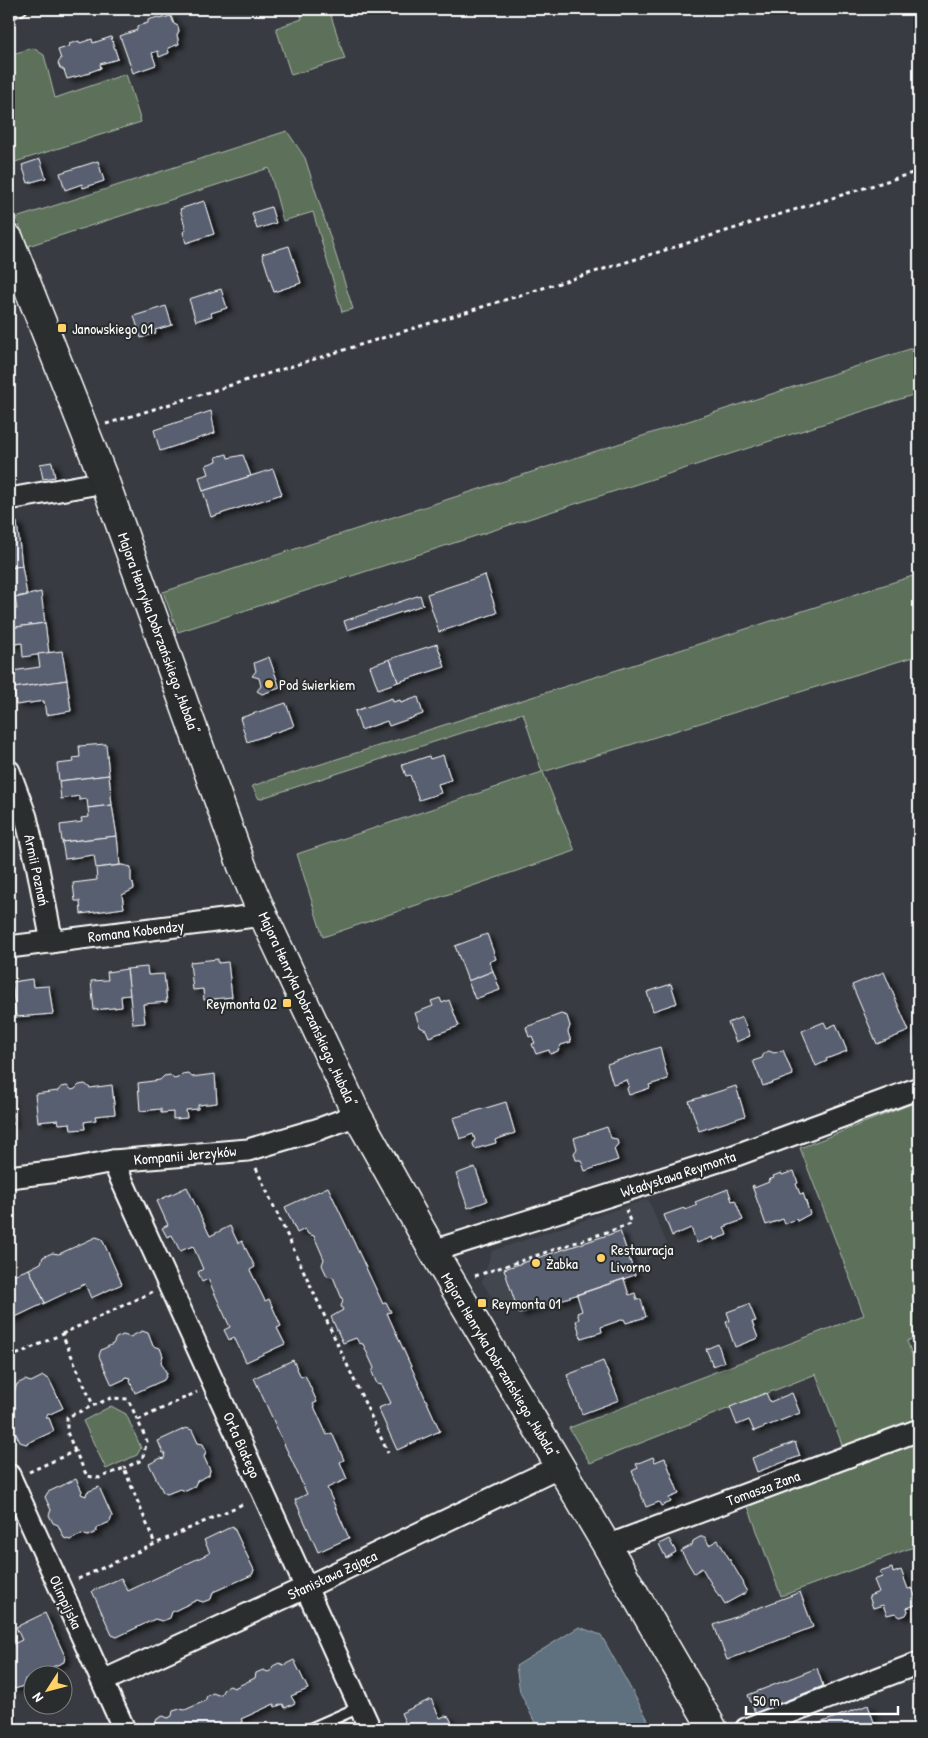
<svg xmlns="http://www.w3.org/2000/svg" width="928" height="1738" font-family="'Patrick Hand',sans-serif">
<defs>
<filter id="shadow"><feDropShadow dx="5.5" dy="3" stdDeviation="2.5" flood-color="#0009"/></filter>
</defs>
<rect width="100%" height="100%" fill="#383c42"/>
<filter id="ink" filterUnits="userSpaceOnUse"><feTurbulence type="fractalNoise" baseFrequency=".02" numOctaves="2"/><feDisplacementMap in="SourceGraphic" scale="10" xChannelSelector="R" yChannelSelector="G"/><feConvolveMatrix kernelMatrix="1 2 1 2 8 2 1 2 1" color-interpolation-filters="sRGB"/></filter>
<g filter="url(#ink)">
<!-- built -->
<path fill="#424650" d="M648,1199L669,1249L646,1259L647,1264L642,1268L644,1273L519,1314L515,1302L498,1307L482,1282L492,1251Z"/>
<!-- green -->
<g fill="#5c705a" stroke="#aeb8ac">
<path d="M299,9H341L330,13L345,59L291,75L276,28L302,19Z"/>
<path d="M33,48L44,55L55,98L126,74L141,122L9,164V55Z"/>
<path d="M287,131L305,158L353,309L342,312L313,212L283,221L269,168L28,246L16,218Z"/>
<path d="M919,346V393L178,632L163,592Z"/>
<path d="M919,574V655L543,772L575,851L323,937L297,854L542,772L523,713L259,799L252,786Z"/>
<path d="M919,1101V1336L907,1341L919,1373V1418L843,1447L816,1374L590,1463L569,1428L864,1315L800,1148Z"/>
<path d="M111,1406L126,1414L141,1448L137,1455L106,1469L83,1421Z"/>
<path d="M914,1438L919,1451V1545L781,1596L746,1501Z"/>
</g>
<!-- water -->
<path fill="#5e6f7f" stroke="#9ea9b2" d="M579,1627L601,1635L653,1729H538L520,1692L516,1666Z"/>
<!-- building -->
<g fill="#585e6f" stroke="#fff" filter="url(#shadow)">
<path d="M171,16L174,24L178,26L179,31L177,35L179,44L168,48L169,53L159,57L158,51L152,53L156,65L133,73L120,36L137,30V26L148,23V20L158,17L159,19Z"/>
<path d="M111,37L118,59L100,64L101,68L90,72V73L67,79L64,70L60,68L58,63L61,59L58,50L70,46L69,44L79,41L80,43L92,39L93,43Z"/>
<path d="M40,159L46,178L28,183L22,165Z"/>
<path d="M98,161L104,181L83,188L82,184L65,190L60,173Z"/>
<path d="M204,201L214,234L186,243L183,232L186,230L180,209Z"/>
<path d="M271,207L276,223L257,229L252,213Z"/>
<path d="M289,246L301,283L274,292L262,254Z"/>
<path d="M221,289L227,308L211,313L212,316L196,321L189,299Z"/>
<path d="M166,306L172,325L155,330L156,333L141,338L134,316Z"/>
<path d="M211,411L215,433L160,451L154,430Z"/>
<path d="M227,454L228,458L243,455L251,476L203,491L199,477L209,474L206,465L217,461L216,457Z"/>
<path d="M52,462L55,477L43,479L40,464Z"/>
<path d="M273,469L282,494L211,517L203,491Z"/>
<path d="M17,522L22,566L9,568V523Z"/>
<path d="M22,566L27,595L9,598V568Z"/>
<path d="M485,575L497,613L439,632L427,594Z"/>
<path d="M41,592L45,623L9,628V610L17,609L15,598Z"/>
<path d="M420,595L423,605L347,630L344,621Z"/>
<path d="M45,623L49,653L23,657L22,643L9,645V628Z"/>
<path d="M437,644L445,667L398,682L390,659Z"/>
<path d="M62,651L67,680L14,688L12,671L40,667L38,654Z"/>
<path d="M269,657L280,688L262,694L257,691L261,686L259,678L252,676L256,671L254,663Z"/>
<path d="M390,659L398,682L378,689L370,666Z"/>
<path d="M67,680L71,711L46,715L44,701L16,705L14,688Z"/>
<path d="M418,697L423,714L389,726L387,721L361,730L355,711L392,698L393,702L400,700L401,703Z"/>
<path d="M286,703L294,726L247,742L240,718Z"/>
<path d="M106,744L109,775L59,781L57,764L74,762L73,758L80,757L79,746Z"/>
<path d="M443,755L451,780L438,784L441,793L419,800L410,775L406,776L402,765L429,756L430,759Z"/>
<path d="M109,775L112,805L88,808L87,799L79,800V796L61,799L59,781Z"/>
<path d="M112,805L117,836L62,842L60,825L82,822L81,818L89,817L88,808Z"/>
<path d="M117,836L120,865L96,868L94,855L65,859L62,842Z"/>
<path d="M122,865L131,867V881L133,883L134,889L122,895L124,908L81,914L80,901H75L73,883L97,880L96,868Z"/>
<path d="M487,934L496,959L489,962L493,971L468,981L455,946Z"/>
<path d="M218,959V963L228,962L232,997L204,1000L203,989L193,990L190,962Z"/>
<path d="M147,967L148,975L164,974L167,1002L143,1004L145,1023L133,1024L127,969Z"/>
<path d="M127,969L130,995L121,996L122,1007L94,1010L91,981L108,980L107,972Z"/>
<path d="M493,971L500,990L475,999L468,981Z"/>
<path d="M884,972L909,1031L877,1044L852,985Z"/>
<path d="M32,979L33,987L49,986L53,1014L16,1017L12,982Z"/>
<path d="M9,982H12L16,1017L9,1018Z"/>
<path d="M671,984L677,1003L653,1011L647,992Z"/>
<path d="M440,998L442,1003L449,1000L459,1026L429,1037L426,1030L420,1027L415,1013L433,1006L431,1001Z"/>
<path d="M561,1014L567,1016L570,1026L568,1032L571,1042L561,1045L558,1051L550,1054L549,1050L536,1054L532,1044L535,1043L532,1036L529,1037L526,1027Z"/>
<path d="M742,1017L750,1036L736,1042L728,1023Z"/>
<path d="M824,1022L827,1028L836,1024L847,1051L826,1059L827,1061L816,1066L802,1031Z"/>
<path d="M660,1047L668,1079L649,1085L650,1088L629,1095L627,1089L629,1085L627,1080L613,1084L607,1064Z"/>
<path d="M783,1050L793,1075L763,1086L753,1061L762,1058L764,1053L769,1051L774,1053Z"/>
<path d="M188,1073L192,1077L215,1074L217,1103L198,1105V1109L186,1110L187,1118L173,1119V1112L161,1113V1109L140,1111L138,1083L160,1080L164,1076L170,1075L174,1079L178,1078L182,1074Z"/>
<path d="M85,1084L90,1088L112,1085L115,1114L95,1116L96,1120L84,1122L85,1129L71,1130L70,1123L59,1124L58,1120L38,1122L35,1094L58,1091L61,1087L67,1086L72,1090L75,1089L79,1085Z"/>
<path d="M736,1086L745,1116L699,1131L689,1101Z"/>
<path d="M9,1096L13,1125H9Z"/>
<path d="M506,1102L515,1133L495,1140L496,1143L475,1149L473,1144L475,1140L473,1134L460,1139L453,1118Z"/>
<path d="M607,1127L611,1138L617,1139L618,1144L614,1149L618,1160L585,1171L581,1160H576L574,1153L577,1149L574,1138Z"/>
<path d="M475,1167L487,1201L468,1208L456,1174Z"/>
<path d="M794,1171L798,1183L796,1184L800,1194L803,1193L810,1214L797,1221L796,1219L785,1224L783,1219L766,1225L752,1186L754,1185V1188L769,1182L768,1180L774,1178L773,1176L781,1173L782,1175Z"/>
<path d="M187,1187L210,1236L230,1226L238,1243L242,1241L255,1267L250,1270L265,1301L269,1299L281,1326L277,1328L285,1344L246,1362L234,1337L229,1340L224,1330L230,1327L208,1279L202,1282L198,1272L203,1269L193,1246L180,1251L172,1235L167,1237L162,1228L168,1225L157,1201Z"/>
<path d="M328,1187L383,1304L386,1302L391,1312L387,1313L440,1431L397,1450L378,1408L391,1403L382,1385L377,1384L372,1372L374,1368L363,1344L359,1343L356,1338L343,1343L331,1317L343,1310L341,1306L343,1301L333,1277L327,1276L322,1265L324,1259L314,1236L308,1234L305,1229L297,1233L285,1207Z"/>
<path d="M728,1189L732,1201L735,1200L743,1220L724,1227L727,1235L714,1240L713,1237L697,1243L691,1228L672,1236L664,1215L684,1208L685,1210L697,1205L695,1202Z"/>
<path d="M620,1231L635,1275L519,1314L504,1269Z"/>
<path d="M96,1237L102,1239L122,1284L91,1298L85,1284L45,1303L29,1269L41,1263L43,1257L52,1253L59,1254Z"/>
<path d="M29,1269L45,1303L9,1320V1273L16,1274Z"/>
<path d="M624,1279L629,1295L635,1293L637,1300L641,1299L646,1317L626,1323L624,1319L601,1327L602,1332L581,1338L576,1321L579,1319L577,1313L582,1311L577,1295Z"/>
<path d="M749,1304L756,1321L752,1322L758,1338L735,1347L726,1322L730,1321L727,1312Z"/>
<path d="M142,1331L148,1333L153,1346L160,1348L163,1356L161,1362L167,1374L164,1380L135,1393L130,1381L131,1378L126,1377L125,1379L112,1385L99,1356L101,1350L113,1344L116,1338L123,1335L130,1337Z"/>
<path d="M718,1344L724,1362L713,1366L706,1349Z"/>
<path d="M293,1360L301,1377L305,1375L317,1402L313,1404L327,1435L332,1433L344,1460L340,1462L347,1479L327,1488L349,1538L318,1552L295,1500L307,1494L254,1378Z"/>
<path d="M603,1361L619,1400L582,1414L567,1375Z"/>
<path d="M43,1376L49,1379L63,1408L50,1414L48,1413L46,1418H49L54,1431L26,1444L20,1442L14,1430L9,1428V1393L15,1390L17,1384L25,1380L31,1382Z"/>
<path d="M766,1393L770,1402L792,1393L800,1413L754,1431L749,1420L737,1425L730,1407Z"/>
<path d="M186,1428L192,1430L198,1443L203,1444L206,1451L204,1457L210,1470L209,1475L197,1481L194,1487L186,1491L180,1489L167,1494L163,1492L149,1464L161,1458L164,1459L165,1453H163L158,1441Z"/>
<path d="M795,1442L800,1456L757,1472L752,1458Z"/>
<path d="M653,1457L655,1462L665,1458L679,1494L669,1498L671,1502L661,1506L659,1502L646,1507L632,1471L638,1468L636,1464Z"/>
<path d="M76,1479L82,1491L81,1494L86,1496L87,1492L99,1487L112,1516L110,1522L98,1527L96,1532L88,1536L82,1534L70,1540L64,1538L58,1525L53,1523L49,1515L51,1510L45,1497L48,1492Z"/>
<path d="M233,1526L254,1570L252,1575L213,1592L211,1599L203,1602L197,1600L172,1612L170,1618L162,1621L155,1619L117,1637L112,1635L92,1591L121,1578L128,1591L210,1553L204,1540Z"/>
<path d="M700,1537H705L709,1545L718,1540L743,1582L742,1583L747,1592L725,1604L720,1596L719,1597L702,1568L694,1573L681,1551L692,1545L693,1541Z"/>
<path d="M669,1539L676,1552L666,1558L659,1544Z"/>
<path d="M892,1568L893,1573L901,1570L908,1589L912,1588L918,1604L907,1608L908,1611L906,1615L900,1617L895,1613L887,1615L883,1605L873,1608L869,1596L879,1592L874,1580L882,1577L880,1572Z"/>
<path d="M800,1592L813,1627L727,1660L714,1625Z"/>
<path d="M45,1613L65,1656L64,1662L25,1679L23,1686L15,1689L9,1687V1646L22,1640L16,1627Z"/>
<path d="M294,1660L308,1689L291,1696L295,1703L285,1708L283,1704L275,1707L274,1704L241,1719L243,1722L235,1726L236,1729H225L224,1728L221,1729H145L155,1724L157,1719L163,1716L168,1718L172,1716L173,1711L180,1709L185,1710L205,1701L207,1696L213,1693L218,1695L221,1694L224,1689L230,1686L234,1688L255,1678L256,1673L263,1670L268,1672L272,1670L273,1666L279,1663L284,1665Z"/>
<path d="M817,1668L823,1686L755,1713L748,1695Z"/>
<path d="M431,1699L440,1718L445,1716L449,1717L454,1727L453,1729H408L401,1713Z"/>
<path d="M868,1705L875,1725L864,1729H804Z"/>
</g>
<g fill="none" stroke-linecap="round" stroke-linejoin="round">
<defs>
<g id="lane">
<path d="M9,13L21,9"/>
<path d="M310,1729L360,1707"/>
</g>
<g id="street">
<path d="M9,499L105,482"/>
<path d="M9,771L26,817L38,869L52,942"/>
<path d="M9,947L263,915"/>
<path d="M113,1161L370,1729"/>
<path d="M9,1177L67,1170L113,1161L248,1150L319,1129L357,1115"/>
<path d="M433,1251L731,1157L919,1088"/>
<path d="M9,1475L124,1729"/>
<path d="M607,1546L919,1430"/>
<path d="M103,1681L307,1587L560,1466"/>
<path d="M746,1729L919,1663"/>
</g>
<path id="secondary" d="M9,239L105,482L242,866L263,915L357,1115L433,1251L607,1546L713,1729"/>
</defs>
<!-- lane casing -->
<use href="#lane" stroke="#fff" stroke-width="14"/>
<!-- street casing -->
<use href="#street" stroke="#fff" stroke-width="25"/>
<!-- secondary casing -->
<use href="#secondary" stroke="#fff" stroke-width="31"/>
<!-- path -->
<g stroke="#fff" stroke-width="3" stroke-dasharray="4 4" stroke-linecap="butt">
<path d="M106,424L919,171"/>
<path d="M256,1168L388,1453"/>
<path d="M475,1276L631,1224L626,1210"/>
<path d="M62,1334L152,1292"/>
<path d="M9,1358L62,1334L93,1405"/>
<path d="M138,1420L197,1392"/>
<path d="M75,1451L67,1432V1417L111,1398L128,1399L147,1441L142,1460L124,1468"/>
<path d="M29,1472L75,1451L87,1476L99,1478L124,1468L155,1544"/>
<path d="M78,1579L245,1503"/>
</g>
<!-- lane -->
<use href="#lane" stroke="#2a2d2e" stroke-width="10"/>
<!-- street -->
<use href="#street" stroke="#2a2d2e" stroke-width="21"/>
<!-- secondary -->
<use href="#secondary" stroke="#2a2d2e" stroke-width="28"/>
</g>
</g>
<!-- markers -->
<g fill="#ffd166" stroke="#2a2d2e" stroke-width="2">
<rect x="57" y="323" width="10" height="10" rx="2.5"/>
<circle cx="269" cy="684" r="5"/>
<rect x="282" y="998" width="10" height="10" rx="2.5"/>
<circle cx="601" cy="1258" r="5"/>
<circle cx="536" cy="1263" r="5"/>
<rect x="477" y="1298" width="10" height="10" rx="2.5"/>
</g>
<g text-anchor="middle" dominant-baseline="central" stroke-width="4" stroke-linejoin="round" paint-order="stroke">
<!-- poi labels -->
<g font-size="15" fill="#fff" stroke="#2a2d2e" text-anchor="start">
<text x="72" y="328">Janowskiego 01</text>
<text x="279" y="684">Pod świerkiem</text>
<text x="277" y="1003" text-anchor="end">Reymonta 02</text>
<text x="611" y="1249">Restauracja<tspan x="611" dy="17">Livorno</tspan></text>
<text x="546" y="1263">Żabka</text>
<text x="492" y="1303">Reymonta 01</text>
</g>
<!-- street labels -->
<g font-size="15" fill="#fff" stroke="#2a2d2e">
<text transform="translate(159 633) rotate(70)">Majora Henryka Dobrzańskiego „Hubala”</text>
<text transform="translate(37 870) rotate(78)">Armii Poznań</text>
<text transform="translate(136 931) rotate(-7)">Romana Kobendzy</text>
<text transform="translate(308 1009) rotate(65)">Majora Henryka Dobrzańskiego „Hubala”</text>
<text transform="translate(185 1155) rotate(-5)">Kompanii Jerzyków</text>
<text transform="translate(678 1174) rotate(-18)">Władysława Reymonta</text>
<text transform="translate(500 1365) rotate(59)">Majora Henryka Dobrzańskiego „Hubala”</text>
<text transform="translate(242 1445) rotate(66)">Orła Białego</text>
<text transform="translate(763 1488) rotate(-20)">Tomasza Zana</text>
<text transform="translate(332 1575) rotate(-25)">Stanisława Zająca</text>
<text transform="translate(66 1602) rotate(65)">Olimpijska</text>
</g>
</g>
<!-- margin -->
<rect width="928" height="1738" fill="none" stroke="#2a2d2e" stroke-width="30"/>
<rect x="15" y="15" width="898" height="1708" fill="none" stroke="#fff" stroke-width="2" filter="url(#ink)"/>
<!-- north arrow -->
<g transform="translate(48 1690) rotate(234)"><circle r="24" fill="#2a2d2e" stroke="#7f8182"/>
<path d="M0-4L9 19L0 12L-9 19Z" fill="#ffd166"/>
<text y="-8" font-size="14" font-weight="bold" text-anchor="middle" fill="#ffffff">N</text>
</g>
<!-- scale -->
<path d="M746 1706v8h152v-8" fill="none" stroke="#ffffff" stroke-width="2.5"/>
<text x="753" y="1706" font-size="15" fill="#ffffff" stroke="#2a2d2e" stroke-width="4" paint-order="stroke">50 m</text>
</svg>
